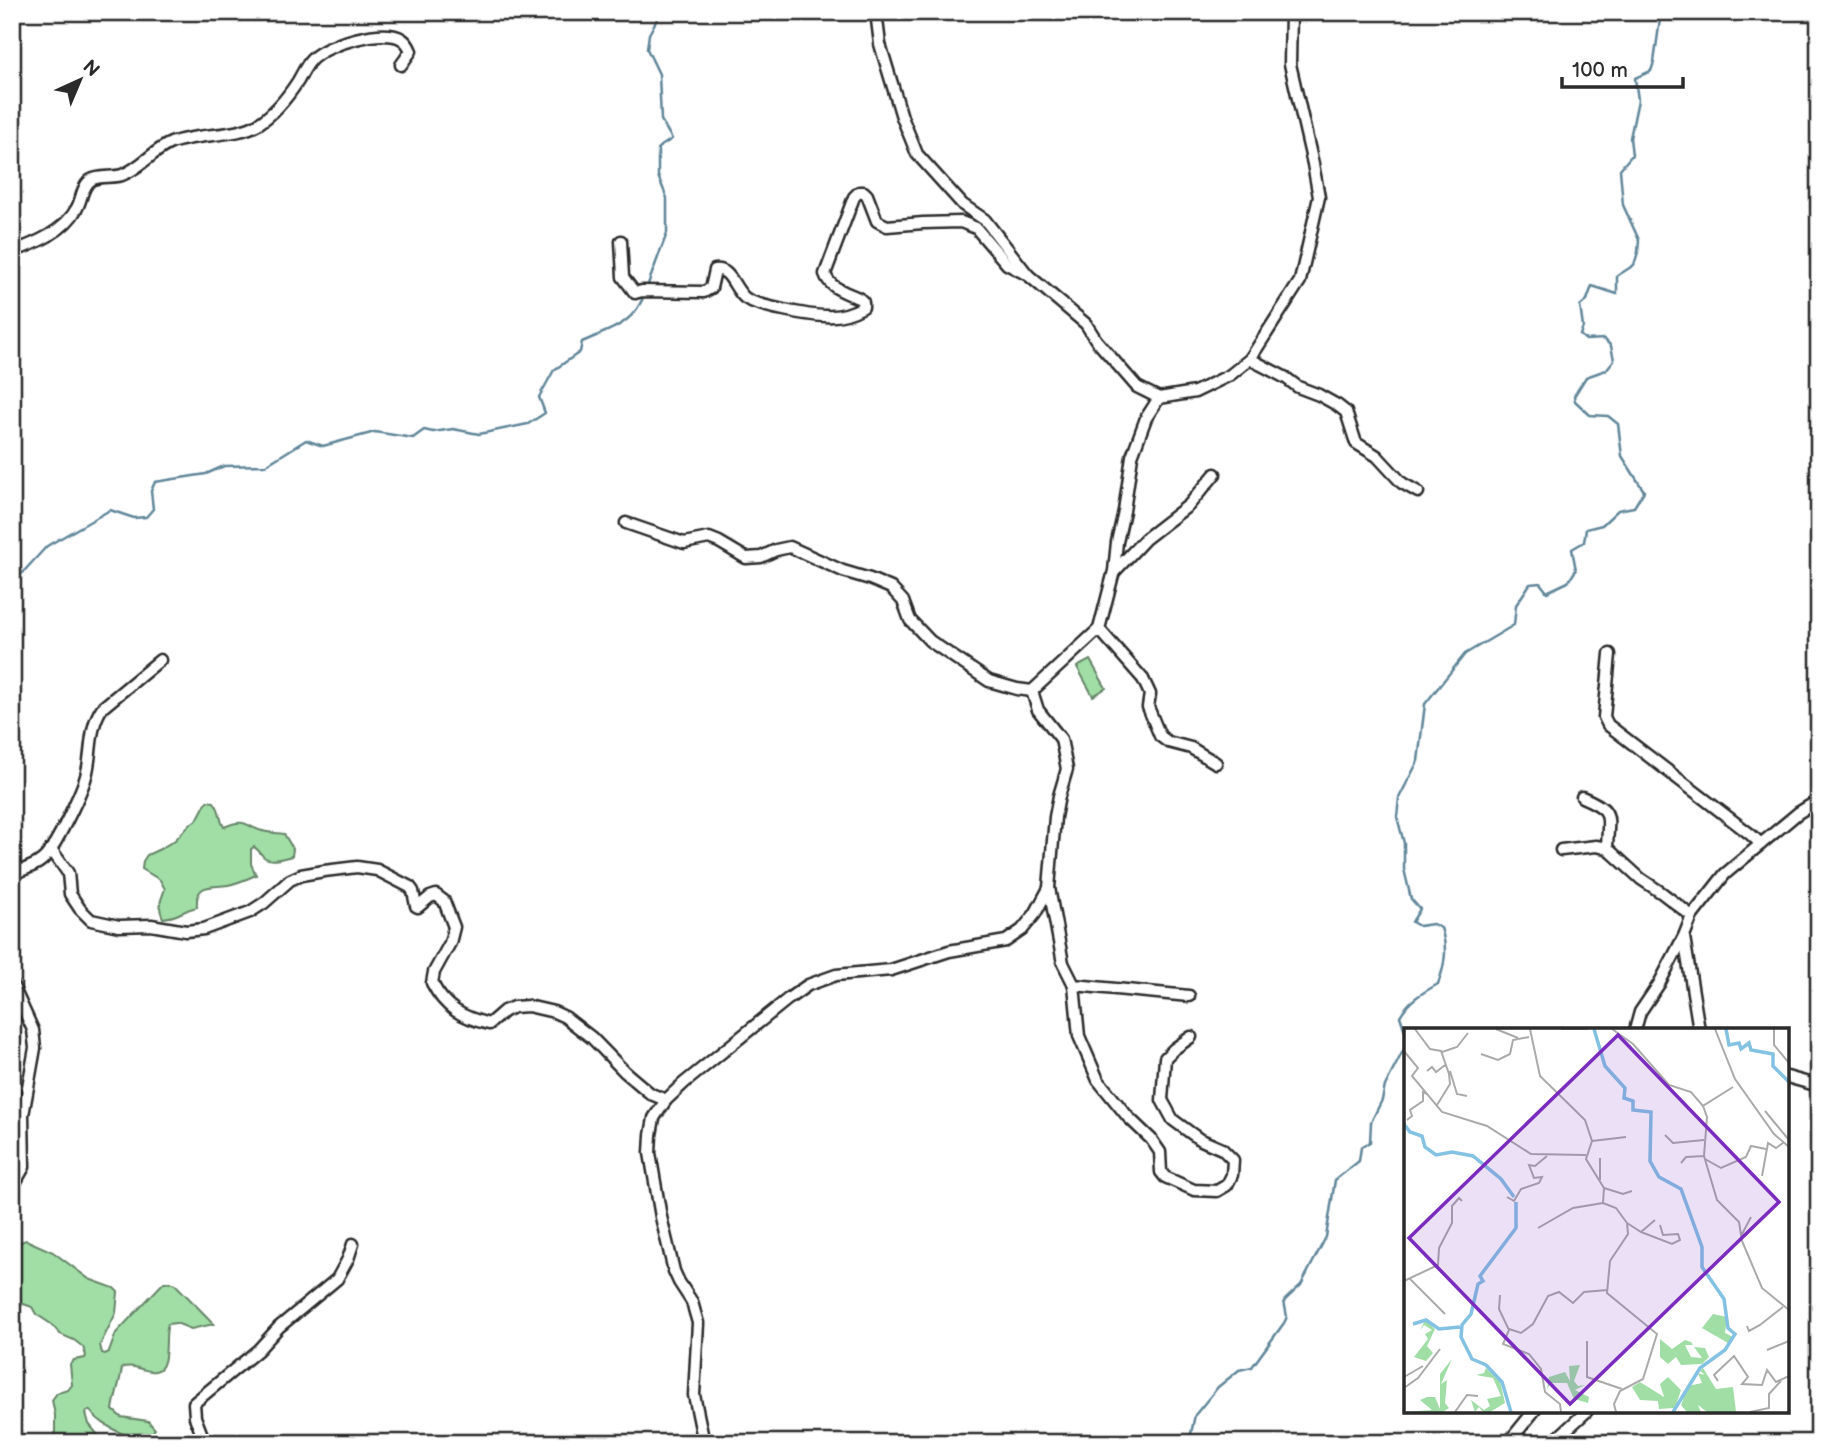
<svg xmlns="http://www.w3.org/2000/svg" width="1831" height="1455" font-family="'Balsamiq Sans',sans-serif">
<rect width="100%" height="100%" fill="#fff"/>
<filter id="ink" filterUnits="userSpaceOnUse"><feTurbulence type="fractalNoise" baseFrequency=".0143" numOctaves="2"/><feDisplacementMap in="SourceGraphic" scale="14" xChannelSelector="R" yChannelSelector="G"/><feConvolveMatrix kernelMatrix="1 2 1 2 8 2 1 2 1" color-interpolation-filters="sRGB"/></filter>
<g filter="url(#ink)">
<!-- green -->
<g fill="#a0dea6" stroke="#668468" stroke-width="2">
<path d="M1090,660L1106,688L1093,696L1077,667Z"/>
<path d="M207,801L214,802C222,812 218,817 224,827C249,816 246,829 267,832C273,833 278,833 284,834L293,849L292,856C283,858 269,864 262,855C259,852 258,849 254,847L251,849V864L256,875C247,879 238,883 228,885C212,888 195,882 197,907C182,910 179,917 163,918C157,906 161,900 165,889L160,880L142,869L143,861L147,855L160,849L175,840L190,824L197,820Z"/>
<path d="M26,1240L53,1252L89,1279L114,1288L118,1292L116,1313L100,1345L102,1353L105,1354L109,1352L116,1333L164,1282H171L176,1285L214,1324L191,1329L176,1323L168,1324C163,1335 171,1369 155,1371C146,1373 134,1363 122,1368C120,1383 115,1395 113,1410L121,1417L148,1421L155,1429C142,1450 102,1426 90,1411H87L86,1413L89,1424L102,1440V1443H47L55,1434V1415L52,1400L57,1393L68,1390L72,1385L70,1364L74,1360L85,1358L86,1356L83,1347L74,1340L60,1334L51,1324L36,1314L32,1307L21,1303L14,1298L16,1283L12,1278V1245Z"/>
</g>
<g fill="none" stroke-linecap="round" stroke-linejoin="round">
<!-- stream -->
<g stroke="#608699" stroke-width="2.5">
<path d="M647,287L667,233V198L658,176V148L672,139L661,120L659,74L647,49L649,34L661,12"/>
<path d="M12,582L15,581L47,546L110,510L134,518L146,517L153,509L151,491L155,482L206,474L224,466L266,465L306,440L323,446L375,432L413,438L424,430L433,432L453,429L479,434L528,424L545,413L539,397L554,370L580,352L582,342C610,329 633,326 645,293"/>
<path d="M1406,1034L1400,1016C1409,1000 1422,993 1438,984C1445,965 1448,948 1441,928L1433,924L1419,926L1412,922L1420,909L1411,899L1404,869V843L1397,817L1399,798L1418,761L1425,704L1465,654L1514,625L1516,605L1530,584L1540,583L1547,592L1568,582L1576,570L1572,549L1584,542L1586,529L1602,525L1618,510L1634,507L1644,491L1622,456L1618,424L1608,416L1590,415L1575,401L1574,396L1586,377L1606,370L1614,360L1611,346L1604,339L1586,340L1580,335L1583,327L1580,306L1587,300L1592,286L1617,294V276L1634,265L1638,252L1639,240L1623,205L1620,169L1632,155L1630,138L1638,100L1635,78L1651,71L1654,62L1661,12"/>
<path d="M1189,1443L1195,1415L1218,1387L1239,1370L1252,1367L1284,1323L1287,1317L1284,1301L1301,1285L1326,1237L1335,1180L1359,1161L1361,1147L1370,1142L1371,1122L1382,1100L1385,1086L1405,1047L1406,1036"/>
</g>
<defs>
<g id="street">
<path d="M876,12L880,44L902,117L917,154L963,205L985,220L1028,275L1086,324L1096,340L1137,387L1159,398"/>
<path d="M621,241L623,277L635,293L642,291L704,292L711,288L715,270C731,268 733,288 745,298C756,306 811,316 826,316C839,317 852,313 863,307V302L860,299C846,292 830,289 825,274L854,197L859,192H864L867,195L877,221L887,226L923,223L961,222L976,228L1007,264L1028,275"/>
<path d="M12,252C36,243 64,232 77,208C82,199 82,186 91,180C99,175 112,178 122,175C141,168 152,151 171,143C197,133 237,137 258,124C275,113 287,98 298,81C302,74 306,65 312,59C327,44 384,27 402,39C407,42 409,46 411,51L401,65"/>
<path d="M1250,359L1286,378L1298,387L1319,395L1337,405L1346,412L1356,443L1377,456L1402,483L1418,492"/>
<path d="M626,523L684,543L709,538L719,542L746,558L761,557L776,550L790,547L843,571L870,579L891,588L903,601L910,620L930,641L989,681L1017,689L1032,691"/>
<path d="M1115,571L1145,539L1189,505L1215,474"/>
<path d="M1099,629L1143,679L1150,694L1148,707L1160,736L1168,742L1191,748L1216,763"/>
<path d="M1610,654L1604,717L1608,725L1750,834L1761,844"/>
<path d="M1582,797C1615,811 1608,814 1607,848"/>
<path d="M51,849L68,873L70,894L80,909L91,920L119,926L151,925L186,931L204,929L250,912L264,903L290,880L301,875L324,871L357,867L377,870L410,887L413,891L416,906L418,907L430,897L436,895L444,901L454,927L450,943L434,972L432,983C445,1008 461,1017 489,1024L504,1011L514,1007L528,1006L554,1012L565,1017L592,1038L625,1072L651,1094L666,1100"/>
<path d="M1561,850L1596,846L1607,848L1641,879L1662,893L1692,916"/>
<path d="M12,874C22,870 34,867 42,860C54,851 84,788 87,772C92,751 89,727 102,708L160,660"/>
<path d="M1049,888L1063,963L1074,985L1189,996"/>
<path d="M1684,937L1699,1030"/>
<path d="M12,984L33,1030L35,1048L23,1115L24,1167L12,1188"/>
<path d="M1074,985L1079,1036L1098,1080L1128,1117L1151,1139L1160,1152L1161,1172L1165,1177L1194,1190L1217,1191L1227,1185L1232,1175L1233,1160L1222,1149L1199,1139L1173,1120L1162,1100L1165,1058L1174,1049L1191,1037"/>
<path d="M1635,1030L1640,1012L1659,984L1684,936L1692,916L1725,874L1798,813L1819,800"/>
<path d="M1787,1077L1819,1086"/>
<path d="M205,1443L195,1417L194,1403L258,1350L279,1327L337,1279L348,1259L353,1244"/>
<path d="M704,1443L694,1395L698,1323L692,1302L679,1282L674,1271L661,1217L650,1153L651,1135L654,1118L666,1100L684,1083L788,999L808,985L836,975L891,970L949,951L1006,941L1022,930L1035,914L1049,888L1055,817L1059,796L1067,769L1061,739L1038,710L1032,691L1099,629L1114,571L1117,542L1124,511L1132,456L1146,418L1159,398L1195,392L1230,375L1250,359L1300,281L1319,197L1313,164L1290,64L1291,12"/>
<path d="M1508,1443L1534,1411"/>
<path d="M1552,1443L1587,1411"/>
</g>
</defs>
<!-- street casing -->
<use href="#street" stroke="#2b2b2b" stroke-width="15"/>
<!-- street -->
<use href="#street" stroke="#fff" stroke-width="10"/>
</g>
</g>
<!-- overview -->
<g transform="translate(1404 1028)">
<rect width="385" height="385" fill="#fff"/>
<path d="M309,286L323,289L321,305L329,309L324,315L298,300ZM21,292L31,301L23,318L29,325L22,333L10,329L24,311L21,306L28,302L20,297L16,303ZM256,311L268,321L281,312L287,314L289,317H281L287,329L298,330L290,319L301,320L305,329L298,336L277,337L272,329L264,336L256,329ZM48,331L37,356L43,352L41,375L45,380L39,384H0L28,382L16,372L23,369H31L36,381V346ZM176,337L170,353L174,358L181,357L171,362L185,369L184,375L170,371L163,355H147L143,361L145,349L161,344L166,353L165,338ZM82,340L96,353L101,375L86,384H79L75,379L71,384L67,372L80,382L86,378L83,371L97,368L89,350L72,347L80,345ZM299,340L312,361L329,359L332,384H303L294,377L297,384H283L277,377L284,358L298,355L294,345L301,347L296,343ZM264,349L277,362L271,380L255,381L254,373L236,372L228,359L236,354L260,369L256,356Z" fill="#a0dea6"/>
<path fill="none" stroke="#83c2e3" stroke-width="3.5" d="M190,1L201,38L221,60L220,70L229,73V82L247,84L246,133L255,149L277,161L298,219V239L320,271L324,300L331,306L321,322L296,340L269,384M322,1L325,17L335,15L337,21L345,15L347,22L369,26V38L385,54M0,96L6,104L18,108L21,119L32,127L48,124L69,128L97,151L110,169M9,296L22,292L35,301L56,299M107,384L98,354L82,337L68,331L57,309L58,297L67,286L74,256L79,253L76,248L112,200V174"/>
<path fill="none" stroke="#aaa" stroke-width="2" d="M11,1L26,21L37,23L45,46L46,56L33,77M92,1L114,10M126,1L136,48L181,92L188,113L182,131L200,160L199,175L212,180L223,195L224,206L206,233L203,265L253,306L239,351L216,363L210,376L212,384M157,1H184M208,1L229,16L265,57L287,64L299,78M311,1L331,51L370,106L385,119M370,1V17L385,35M0,23L14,40L8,48L38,84L83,98L127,126L182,127M38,24L53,19L64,5M77,26L94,32L106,26L109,12L125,9M23,43L28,39L32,44L41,37M46,43L53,66L63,68M329,59L299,78L303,89L300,128L313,172L335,194L338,213L358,260L385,282M361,83L385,112M3,92L8,88L6,82L19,73V64L23,66M261,107L269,115L300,112M188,113L222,109M301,131L317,140L342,129L347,118L362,121M277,135L282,129L300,128M358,148L364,115L372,120L379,115M196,152V130M200,160L219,166L228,163M103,169L110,173L117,161L135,155L138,149L130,150L125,137L131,138L143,128M223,195L237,204L251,192M134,200L169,180L199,175M237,204L268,216L276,212L274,206L259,207L256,197M337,208L347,189M6,251L41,286M0,253L34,237L35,220L48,195V178L55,170L58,173M96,267L95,281L105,302L99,316L125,326L137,341L141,364L156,376L157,384M343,298L345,303L356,297L379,279M105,301L117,305L129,296L144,268L155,264L169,275L180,264L203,262M183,313V349L218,361M363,322L385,313M0,349L19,338M314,353L310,347L330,328L344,349L338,356L358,357L363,342L372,354L385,348M0,360L14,350L36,321M51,384L63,367L74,368M346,384L365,380V366L377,353"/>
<path fill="#7b2cbf" fill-opacity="0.15" stroke="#7b2cbf" stroke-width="3.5" d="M214,7L375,174L166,376L5,210Z"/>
<rect width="385" height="385" fill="none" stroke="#2b2b2b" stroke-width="3.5"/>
</g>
<!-- margin -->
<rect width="1831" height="1455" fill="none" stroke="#fff" stroke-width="42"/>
<rect x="21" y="21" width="1789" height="1413" fill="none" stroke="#2b2b2b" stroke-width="2.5" filter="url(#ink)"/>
<!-- north arrow -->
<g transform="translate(80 80) rotate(44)" stroke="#ffffff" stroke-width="5" paint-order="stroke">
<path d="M0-5L12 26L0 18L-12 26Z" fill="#2b2b2b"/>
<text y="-10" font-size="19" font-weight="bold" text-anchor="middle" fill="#2b2b2b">N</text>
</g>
<!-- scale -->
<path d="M1562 77v10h121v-10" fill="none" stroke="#2b2b2b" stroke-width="3.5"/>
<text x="1572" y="77" font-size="21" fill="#2b2b2b" stroke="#ffffff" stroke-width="5" paint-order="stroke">100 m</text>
</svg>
